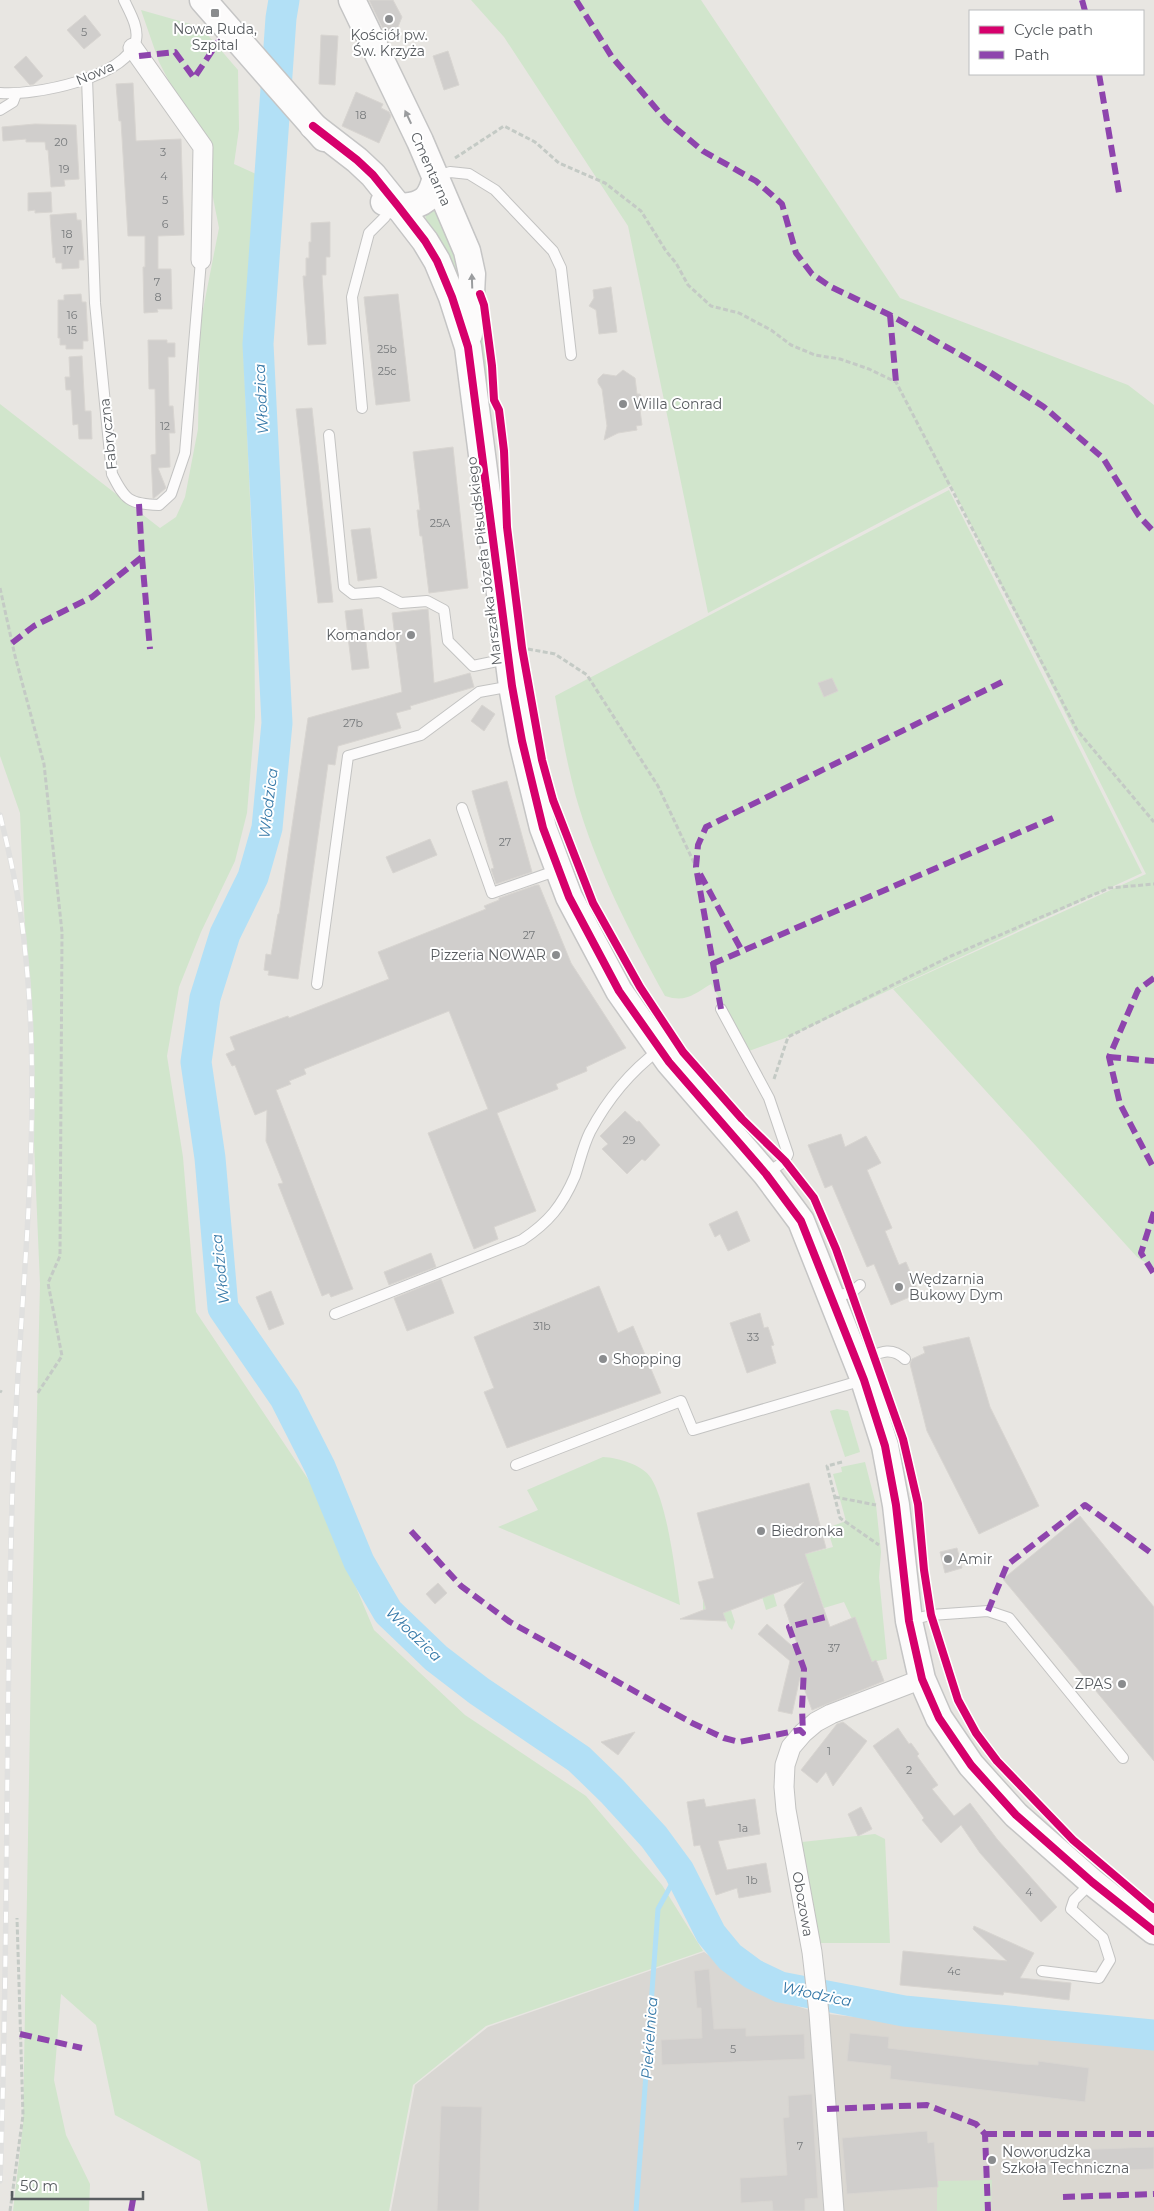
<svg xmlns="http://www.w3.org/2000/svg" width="1154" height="2211" font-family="Montserrat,sans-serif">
<rect width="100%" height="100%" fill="#e8e6e2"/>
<!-- industrial -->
<path fill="#d9d7d3" d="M704,1952L774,1999L819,2013L834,2211H391L415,2085L488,2027Z"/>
<!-- education -->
<path fill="#dad7d1" d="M819,2013L1154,2050V2211H834Z"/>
<!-- green -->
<g fill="#d1e5cc">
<path d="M471,0H701L900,298L1128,385L1154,405V1268L1137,1257L893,989L1146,874L953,489L951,485L708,613L628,226L504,37Z"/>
<path d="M141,10L201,27L238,70L239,129L234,164L258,175L243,343L254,587L255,717L247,813L235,861L201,932L179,987L167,1056L183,1157L196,1312L314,1488L374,1630L465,1715L586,1796L662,1885L703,1951L486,2026L413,2085L389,2211H208L200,2161L115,2115L96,2025L61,1994L54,2080L66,2135L90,2184L89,2211H13L23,2125L31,1665L40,1284L20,813L0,756V404L160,528L176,517L185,497L198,429L200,325L219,228L203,147L159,62Z"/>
<path d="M434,203L462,253V287L426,222L425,210Z"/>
<path d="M482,305L493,399L475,356Z"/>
<path d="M949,490L1142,873L788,1037L749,1051L711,984C694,994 686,1003 665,996C630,933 596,867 576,797C567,764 561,730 555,696Z"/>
<path d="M837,1409L848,1411L860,1452L845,1457L830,1411Z"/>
<path d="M603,1457C618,1458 642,1464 651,1478C668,1506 675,1571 680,1605L498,1527L538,1510L527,1490Z"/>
<path d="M865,1462L876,1505L881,1552L879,1577L887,1659L872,1662L844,1602L824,1608L812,1574L772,1588L777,1606L766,1610L760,1590L728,1601L735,1622L732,1630L729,1627L719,1604L703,1610V1598L768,1564L833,1547L827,1528L846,1521L833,1474L842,1472L841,1467Z"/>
<path d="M875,1834L885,1839L890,1943H820L802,1842Z"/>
<path d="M992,2180L991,2211H937V2181Z"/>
</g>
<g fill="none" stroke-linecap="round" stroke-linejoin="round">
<!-- stream -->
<path stroke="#b2e0f6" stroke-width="5" d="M636,2211L658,1909L679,1871"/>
<!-- river -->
<path stroke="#b2e0f6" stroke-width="31" d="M284,0L281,18L258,344L277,723L267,828L253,877L225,934L205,998L196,1062L210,1158L223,1308L285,1398L320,1467L359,1562L388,1612L436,1658L479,1691L579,1759L612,1791L654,1837L679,1871L711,1934L730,1957L753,1974L780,1987L904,2011L1154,2035"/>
</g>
<!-- building -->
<g fill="#d0cecc" stroke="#d8d5d1">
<path d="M369,0H393L402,17L395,34L382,27Z"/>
<path d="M85,15L101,35L84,49L67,30Z"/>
<path d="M321,35L338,36L335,85L319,84Z"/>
<path d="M448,51L459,85L444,90L433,56Z"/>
<path d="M26,56L43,76L34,84L30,85L14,67Z"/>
<path d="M133,83L136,141L181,139L184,235L158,236V269H171L172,309H157L158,312L144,313L143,267H145V236H128L121,121H119L116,84Z"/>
<path d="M356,92L383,104L381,108L389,112L391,116L379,143L342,126Z"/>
<path d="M35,124L76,125L79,179L64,180L65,186L51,187L48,150H46L45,142H26V139L3,141L2,127Z"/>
<path d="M51,192L52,212L35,213V210L28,211V193Z"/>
<path d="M76,213L77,220H81L84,260H79V268L62,269V263H56L55,257L53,258L50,215Z"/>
<path d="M330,222V257H326V275H322L326,344L308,345L303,276H306V258H309V242H311V223Z"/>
<path d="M611,287L617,332L599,334L596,310L589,306L594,298L593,290Z"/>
<path d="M81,294L82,302H86L88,341H83V349H66V345H60V338H58V300H64V295Z"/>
<path d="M398,294L410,401L376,405L364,297Z"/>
<path d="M148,340H167V343H175V357H168L169,406H173L175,433H169L170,467L158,468L166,488L154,498H153L151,455L156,454L155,389H149Z"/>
<path d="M82,356L85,411H91L92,439H79L78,424L73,425L71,390H66L65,377H70L69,357Z"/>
<path d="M623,370L635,378L637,394H640L643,409L640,410L642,425L636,426L637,430L618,433L604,440L607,426L602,389L598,383V379L603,374L616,376Z"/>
<path d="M312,408L333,602L318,603L296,409Z"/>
<path d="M453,447L468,588L429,593L422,536H420L417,510H420L413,452Z"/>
<path d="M370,528L377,578L358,581L351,530Z"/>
<path d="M362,609L369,668L352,670L345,611Z"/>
<path d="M428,609L434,683L470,673L474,687L410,706L411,709L396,713L401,728L338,746L335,765L328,764L298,979L268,975L269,971L264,970L266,954L271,955L278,914H279L308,718L402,692L392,613Z"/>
<path d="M832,678L838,691L824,697L818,683Z"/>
<path d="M482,705L495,714L484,731L471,721Z"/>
<path d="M507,781L532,872L496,884L491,869L494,868L472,791Z"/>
<path d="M430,839L437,855L393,873L386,857Z"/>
<path d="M536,885H539L571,963L626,1048L586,1067L587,1071L556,1084L558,1089L497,1113L536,1211L494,1227L498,1239L474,1249L428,1133L488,1109L449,1011L304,1069L306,1074L289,1081L291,1084L276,1090L353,1289L331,1297L329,1293L322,1296L278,1184L283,1183L266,1141L267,1110L255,1115L235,1065L232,1066L226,1054L235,1050L230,1037L288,1016L289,1018L389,979L378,952L486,909L484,906L499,900V898Z"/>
<path d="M625,1111L637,1122L639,1121L660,1145L645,1161L642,1159L627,1174L602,1149L608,1144L600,1136Z"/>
<path d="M841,1134L845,1147L866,1136L881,1163L867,1170L892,1228L885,1231L899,1265L906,1262L919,1293L891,1305L874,1264L867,1267L832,1185L825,1188L808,1145Z"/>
<path d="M737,1211L750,1241L728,1251L720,1234L715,1237L709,1224Z"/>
<path d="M431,1253L436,1267L389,1285L384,1272Z"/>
<path d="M441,1279L454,1313L407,1331L394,1298Z"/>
<path d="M599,1286L618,1333L633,1326L661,1393L507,1448L484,1392L494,1388L474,1337Z"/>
<path d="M271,1291L284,1324L269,1330L256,1297Z"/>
<path d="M760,1313L764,1328L768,1327L774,1345L771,1346L776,1363L747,1373L730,1323Z"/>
<path d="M969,1337L990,1407L1039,1506L979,1534L927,1431L910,1364L912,1359L925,1353L923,1347Z"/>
<path d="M809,1483L826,1548L805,1554L830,1627L855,1617L872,1662L876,1660L884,1681L812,1710L800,1677L792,1714L778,1711L790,1661L758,1634L767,1624L800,1653L784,1605L804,1582L723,1613L726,1621L680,1619L706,1609L698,1582L714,1578L697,1513Z"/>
<path d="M1080,1516L1154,1607V1761L1003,1579Z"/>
<path d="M957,1548L962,1568L945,1573L940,1552Z"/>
<path d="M438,1583L447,1593L435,1604L426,1594Z"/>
<path d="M843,1722L867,1741L833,1786L826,1772L817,1783L801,1770L837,1724Z"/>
<path d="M898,1728L909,1744L911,1743L919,1754L917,1756L938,1785L932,1789L954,1816L970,1803L997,1839L1057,1907L1041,1922L980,1853L961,1825L941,1843L922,1820L924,1818L873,1746Z"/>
<path d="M635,1732L618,1755L601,1742Z"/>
<path d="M704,1799L706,1807L755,1799L760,1834L718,1841L727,1870L766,1863L771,1892L739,1898L737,1888L716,1895L700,1845L694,1846L687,1802Z"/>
<path d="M861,1807L872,1829L858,1836L848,1814Z"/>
<path d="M974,1926L1034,1953L1020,1978L1071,1983L1069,2000L1004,1992L1003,1995L900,1985L903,1951L1007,1961L973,1929Z"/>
<path d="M709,1969L714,2029L746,2028V2036L804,2034L805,2059L662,2065L661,2040L702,2038L701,2008H697L694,1971Z"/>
<path d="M850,2033L889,2037L888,2048L1024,2064L1038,2065V2061L1089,2068L1085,2102L890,2079L891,2066L847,2061Z"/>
<path d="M812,2094L818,2198L805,2199V2211H773L772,2201L741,2203L740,2178L787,2175L783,2118L789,2117L788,2096Z"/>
<path d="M441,2106L482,2107L479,2211H437Z"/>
<path d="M927,2131L928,2143L934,2142L938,2187L847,2194L842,2138Z"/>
<path d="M1154,2147V2169L1042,2173L1040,2151Z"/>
</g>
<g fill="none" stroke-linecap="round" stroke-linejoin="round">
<defs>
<g id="lane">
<path d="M87,78L95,303L112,474C125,500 129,504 159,505L171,494L185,453L201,260"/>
<path d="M0,93C33,96 127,78 136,40C139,27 129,11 124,0"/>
<path d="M0,110L13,102L16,94"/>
<path d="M437,177L450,172L469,174L495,190L553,251L561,268L571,355"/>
<path d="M362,408L352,297L369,233L385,217"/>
<path d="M329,435L344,587L353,594L380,592L401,603L427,601L444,610L448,641L473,666L507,659"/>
<path d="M462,808L492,893L558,870"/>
<path d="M317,984L348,756L421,735L479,692L512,686"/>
<path d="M721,1009L769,1098L788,1154L785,1161L767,1173"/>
<path d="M832,1296L851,1293L860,1285"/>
<path d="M335,1314L522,1240C549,1222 562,1206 575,1176C580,1161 583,1146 590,1132C607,1100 631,1071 659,1050"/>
<path d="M858,1361C876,1355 889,1344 905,1359"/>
<path d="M516,1465L681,1401L693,1430L863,1380"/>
<path d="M910,1620L931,1615L988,1611L1009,1618L1123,1758"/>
<path d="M1042,1971L1099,1978L1110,1960L1103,1938L1071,1909L1074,1900L1091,1883"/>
</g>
<g id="street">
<path d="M133,48L203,147L201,260"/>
<path d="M834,2211L819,2013L812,1952L786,1810L784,1787L785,1765L791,1747L803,1733L816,1722L831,1714L922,1679"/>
</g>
<g id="secondary">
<path d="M203,0L324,138"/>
<path d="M352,0L420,141L467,251L472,274L469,334"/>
<path d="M313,126L357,160L373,175L398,206L425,241L437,261L452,297L468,347L512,686L522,741L543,828L569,897L619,991L669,1062L766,1174L801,1221L864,1380L885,1446L896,1505L909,1621L922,1679L939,1718L971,1765L1016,1815L1092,1882L1154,1931"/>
<path d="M384,202C396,209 415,208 426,199C432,193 434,185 436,177"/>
</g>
</defs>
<!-- lane casing -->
<use href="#lane" stroke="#c3c3c2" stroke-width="12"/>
<!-- street casing -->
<use href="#street" stroke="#c3c3c2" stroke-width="21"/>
<!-- secondary casing -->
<use href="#secondary" stroke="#c5c5c5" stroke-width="29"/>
<!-- path -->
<g stroke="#c4cac5" stroke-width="3" stroke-dasharray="5 2.5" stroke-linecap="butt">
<path d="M455,158L504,126L535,142L559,163L605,183L641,211L666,251L676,263L688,285L711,306L739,313L771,330L791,345L815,355L840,359L869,369L896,382L1077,730L1154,822"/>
<path d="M0,588L15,656L44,764L62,932L60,1256L48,1283L62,1356L37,1394"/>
<path d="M528,649L555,654L587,675L658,786L696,867"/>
<path d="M774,1079L788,1037L951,956L1109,888L1154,884"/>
<path d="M0,1391L2,1392"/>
<path d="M842,1462L827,1466L840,1518L879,1545"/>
<path d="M835,1497L876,1505"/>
<path d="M10,2211L23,2115L17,1918"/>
</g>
<!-- lane -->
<use href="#lane" stroke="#fcfbfb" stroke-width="10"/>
<!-- street -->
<use href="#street" stroke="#fcfbfb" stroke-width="19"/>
<!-- secondary -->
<use href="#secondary" stroke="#fcfbfb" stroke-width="26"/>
<defs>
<path id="rail" d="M0,815C11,859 21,904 25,950C44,1123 19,1299 13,1472C5,1708 9,1945 0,2181"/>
</defs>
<!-- rail casing -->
<use href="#rail" stroke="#e0e0df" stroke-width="5.5"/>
<!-- rail -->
<use href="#rail" stroke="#fff" stroke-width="4" stroke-dasharray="11" stroke-linecap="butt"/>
<!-- quiet -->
<g stroke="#8e44ad" stroke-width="6" stroke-dasharray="12 6" stroke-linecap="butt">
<path d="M576,0L612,57L666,120L703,151L756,181L782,204L796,253L812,274L831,287L890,315L982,367L1044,407L1103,458L1139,516L1154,532"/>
<path d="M1082,0L1085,11"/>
<path d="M139,56L175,52L194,78L220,39"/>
<path d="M1099,74L1119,193"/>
<path d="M890,315L896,382"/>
<path d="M142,557L150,649"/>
<path d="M12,643L34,626L92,597L142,557L139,504"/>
<path d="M700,874L742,951"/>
<path d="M712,964L1053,818"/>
<path d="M1154,978L1138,990L1109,1057L1120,1104L1154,1169"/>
<path d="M721,1009L696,867L698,845L706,827L1002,682"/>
<path d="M1109,1057L1154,1061"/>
<path d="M1154,1212L1141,1253L1154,1274"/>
<path d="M411,1531L461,1586L510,1622L692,1723L724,1738L739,1742L800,1730L803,1733L802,1708L804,1669L789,1627L829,1616"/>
<path d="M988,1611L1007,1565L1085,1505L1154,1555"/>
<path d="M20,2034L82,2048"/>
<path d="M827,2109L927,2105L976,2124L985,2134L988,2211"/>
<path d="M985,2134H1154"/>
<path d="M1063,2197L1154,2194"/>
<path d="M131,2211L134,2194"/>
</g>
<defs>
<g id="cycleway">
<path d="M313,126L357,160L373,175L398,206L425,241L437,261L452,297L468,347L512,686L522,741L543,828L569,897L619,991L669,1062L766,1174L801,1221L864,1380L885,1446L896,1505L909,1621L922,1679L939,1718L971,1765L1016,1815L1092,1882L1154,1931"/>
<path d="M480,294L484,305L492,366L494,400L499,410L504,451L507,527L522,648L542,760L553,800L593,903L640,987L683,1052L742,1119L785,1161L814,1198L836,1249L903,1439L918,1504L924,1570L931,1615L958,1700L976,1733L997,1761L1073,1840L1154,1909"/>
</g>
</defs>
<!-- cycleway casing -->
<use href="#cycleway" stroke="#fff" stroke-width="11"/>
<!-- cycleway -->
<use href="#cycleway" stroke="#d6006c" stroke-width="8"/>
</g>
<!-- one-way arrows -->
<defs><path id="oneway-solid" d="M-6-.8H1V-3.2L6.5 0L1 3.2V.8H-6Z" transform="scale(1.25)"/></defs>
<g fill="#9a9c9e">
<use href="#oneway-solid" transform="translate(408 117) rotate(-115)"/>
<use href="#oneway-solid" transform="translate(472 281) rotate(-92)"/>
</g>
<!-- markers -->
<g fill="#8a8c8e" stroke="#fff" stroke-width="2">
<rect x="210" y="8" width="10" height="10" rx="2.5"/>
<circle cx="389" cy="19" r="5"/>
<circle cx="623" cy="404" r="5"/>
<circle cx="411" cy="635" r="5"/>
<circle cx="556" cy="955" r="5"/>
<circle cx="899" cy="1287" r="5"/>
<circle cx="603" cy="1359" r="5"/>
<circle cx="761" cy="1531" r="5"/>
<circle cx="948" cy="1559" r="5"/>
<circle cx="1122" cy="1684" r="5"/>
<circle cx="992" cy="2160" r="5"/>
</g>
<g text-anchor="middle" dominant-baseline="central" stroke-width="4" stroke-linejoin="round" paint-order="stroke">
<!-- number labels -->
<g font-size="11" fill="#777a7c">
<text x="84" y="32">5</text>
<text x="361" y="115">18</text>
<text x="61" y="142">20</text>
<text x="163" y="152">3</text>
<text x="64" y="169">19</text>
<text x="164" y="176">4</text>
<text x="165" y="200">5</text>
<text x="165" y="224">6</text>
<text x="67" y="234">18</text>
<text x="68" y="250">17</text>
<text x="157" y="282">7</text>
<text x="158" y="297">8</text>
<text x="72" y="315">16</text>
<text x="72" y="330">15</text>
<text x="387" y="349">25b</text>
<text x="387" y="371">25c</text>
<text x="165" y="426">12</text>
<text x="440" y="523">25A</text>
<text x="353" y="723">27b</text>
<text x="505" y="842">27</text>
<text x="529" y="935">27</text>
<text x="629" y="1140">29</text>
<text x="542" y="1326">31b</text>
<text x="753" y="1337">33</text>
<text x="834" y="1648">37</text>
<text x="829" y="1751">1</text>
<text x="909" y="1770">2</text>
<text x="743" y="1828">1a</text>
<text x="752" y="1880">1b</text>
<text x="1029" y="1892">4</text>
<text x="954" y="1971">4c</text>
<text x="733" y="2049">5</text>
<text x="800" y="2146">7</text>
</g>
<!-- poi labels -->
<g font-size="14" fill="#585c60" stroke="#fff" text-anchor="start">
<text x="215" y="29" text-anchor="middle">Nowa Ruda,<tspan x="215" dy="16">Szpital</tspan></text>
<text x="389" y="35" text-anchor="middle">Kościół pw.<tspan x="389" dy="16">Św. Krzyża</tspan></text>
<text x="633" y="404">Willa Conrad</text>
<text x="401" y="635" text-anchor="end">Komandor</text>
<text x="546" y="955" text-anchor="end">Pizzeria NOWAR</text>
<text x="909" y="1279">Wędzarnia<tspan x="909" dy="16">Bukowy Dym</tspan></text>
<text x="613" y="1359">Shopping</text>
<text x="771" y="1531">Biedronka</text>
<text x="958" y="1559">Amir</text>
<text x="1112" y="1684" text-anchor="end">ZPAS</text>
<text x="1002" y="2152">Noworudzka<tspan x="1002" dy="16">Szkoła Techniczna</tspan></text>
</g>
<!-- street labels -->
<g font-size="14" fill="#585c60" stroke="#fff">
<text transform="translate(95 73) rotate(-23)">Nowa</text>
<text transform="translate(431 169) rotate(66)">Cmentarna</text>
<text transform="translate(108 434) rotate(-96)">Fabryczna</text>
<text transform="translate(484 561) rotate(-97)">Marszałka Józefa Piłsudskiego</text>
<text transform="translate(803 1904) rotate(80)">Obozowa</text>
</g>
<!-- water labels -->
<g font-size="15" font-style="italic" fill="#3679a8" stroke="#fff">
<text transform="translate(261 399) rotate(-93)">Włodzica</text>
<text transform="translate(268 803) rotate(-83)">Włodzica</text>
<text transform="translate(220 1269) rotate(-96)">Włodzica</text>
<text transform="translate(414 1634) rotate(44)">Włodzica</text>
<text transform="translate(817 1994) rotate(12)">Włodzica</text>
<text transform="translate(649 2038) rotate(-86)">Piekielnica</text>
</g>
</g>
<!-- legend -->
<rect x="969" y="10" width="175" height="65" fill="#ffffff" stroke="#bcbebf"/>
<rect x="979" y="26" width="25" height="8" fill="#d6006c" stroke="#bcbebf"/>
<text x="1014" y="35" font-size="15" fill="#585c60">Cycle path</text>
<rect x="979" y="51" width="25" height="8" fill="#8e44ad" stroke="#bcbebf"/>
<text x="1014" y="60" font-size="15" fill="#585c60">Path</text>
<!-- scale -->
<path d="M12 2191v8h131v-8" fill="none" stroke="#585c60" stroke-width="2.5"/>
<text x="20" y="2191" font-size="15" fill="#585c60" stroke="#ffffff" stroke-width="4" paint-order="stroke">50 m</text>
</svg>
